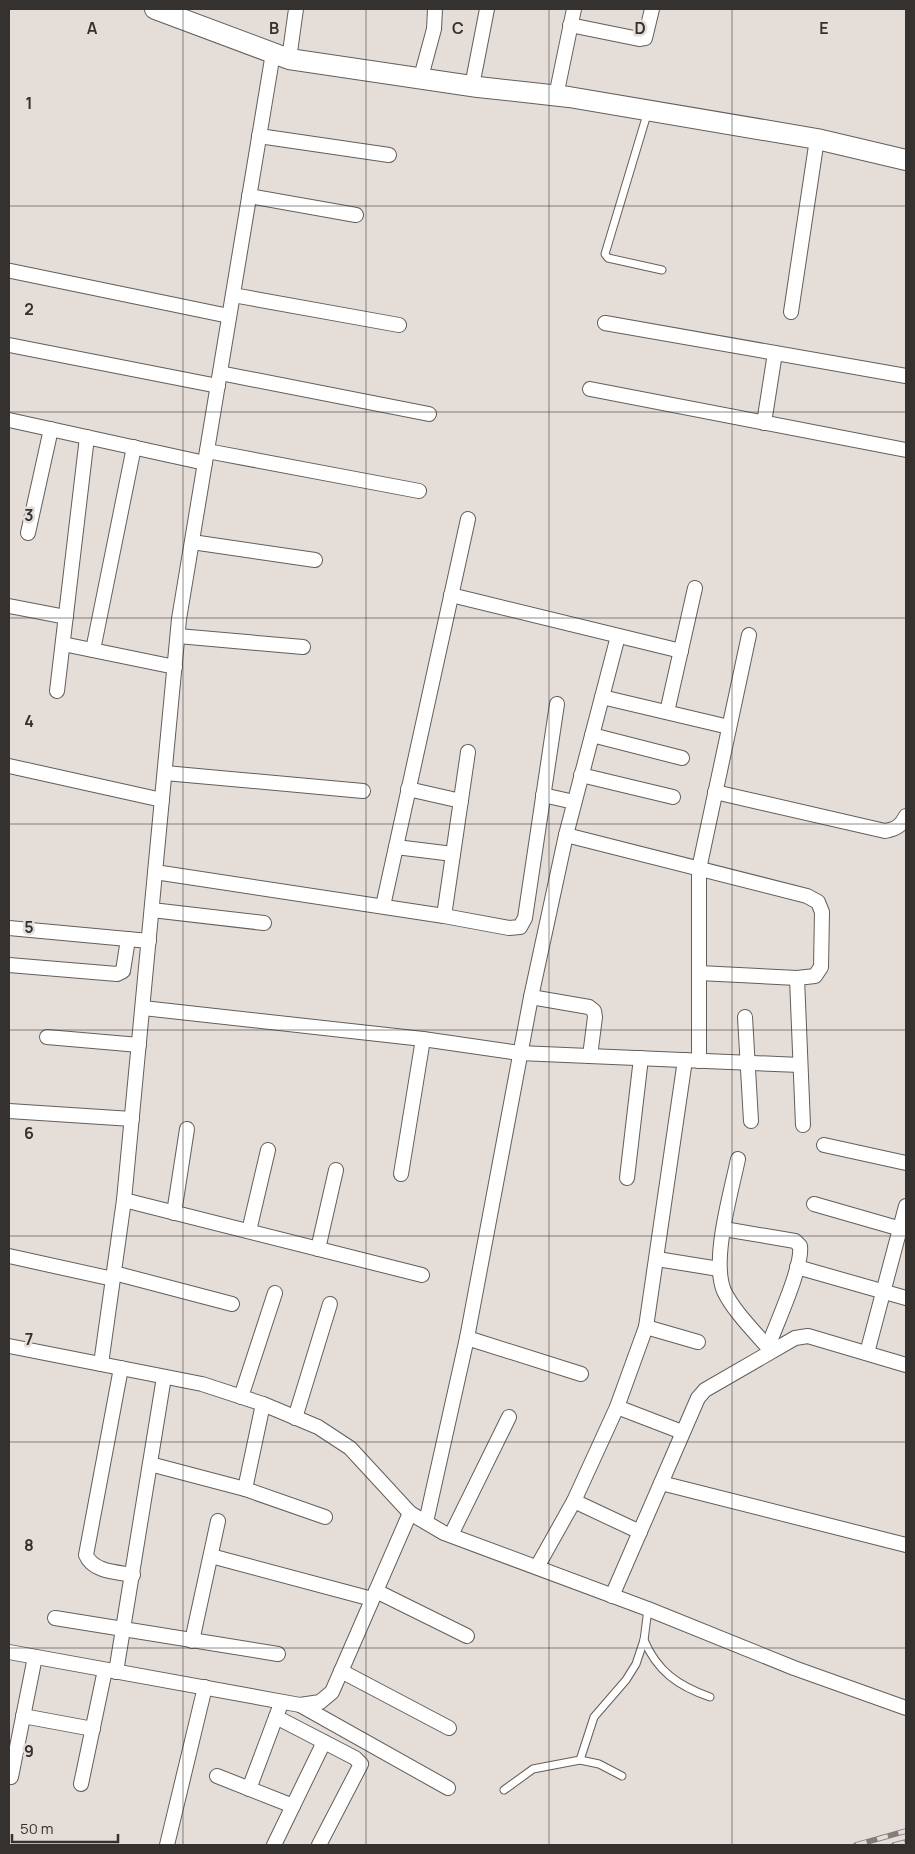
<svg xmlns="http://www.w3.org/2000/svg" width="915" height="1854" font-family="Manrope,sans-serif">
<rect width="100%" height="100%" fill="#e5ddd8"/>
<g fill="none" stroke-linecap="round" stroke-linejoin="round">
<defs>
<g id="lane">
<path d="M648,111L605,254L608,258L662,270"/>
<path d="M644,1640C657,1671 678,1686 710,1697"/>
<path d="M580,1760L594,1717L626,1680L636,1664L644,1640L648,1609"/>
<path d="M504,1790L533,1769L580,1760L599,1764L622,1776"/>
</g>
<g id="street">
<path d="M570,25L639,39L645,38L652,9"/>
<path d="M289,59L296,9"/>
<path d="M421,77L434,29L435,9"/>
<path d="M472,86L487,9"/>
<path d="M556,96L574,9"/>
<path d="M259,136L389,155"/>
<path d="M249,196L356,215"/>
<path d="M11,271L229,316"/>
<path d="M233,295L399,325"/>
<path d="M791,312L817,139"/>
<path d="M605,323L906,376"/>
<path d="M9,345L218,386"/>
<path d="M220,373L429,414"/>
<path d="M590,389L906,450"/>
<path d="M9,420L205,463"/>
<path d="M764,423L775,353"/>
<path d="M207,451L419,491"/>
<path d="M28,533L51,429"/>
<path d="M192,542L315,560"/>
<path d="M451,595L681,651"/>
<path d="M9,606L66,617"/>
<path d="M178,636L303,647"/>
<path d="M63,644L175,667"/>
<path d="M93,650L134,447"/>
<path d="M57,691L87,437"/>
<path d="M602,697L729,727"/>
<path d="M667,712L695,588"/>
<path d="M592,735L682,758"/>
<path d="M9,766L162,800"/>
<path d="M165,773L363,791"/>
<path d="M581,775L673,797"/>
<path d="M408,789L461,801"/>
<path d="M715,792L885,831C896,829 901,826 906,816"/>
<path d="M543,795L574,802"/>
<path d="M566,835L807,896L818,902L822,912L821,967L815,976L797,978L699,973"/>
<path d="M396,847L453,854"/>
<path d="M155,872L444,916L509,928L520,927L525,918L557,704"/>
<path d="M383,906L468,519"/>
<path d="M152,910L264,923"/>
<path d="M444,916L468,752"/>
<path d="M9,928L149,941"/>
<path d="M9,965L117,974L123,971L128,939"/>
<path d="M797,978L803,1125"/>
<path d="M531,997L589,1007L594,1011L595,1017L590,1056"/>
<path d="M143,1008L423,1039L519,1053L800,1065"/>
<path d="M745,1017L751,1121"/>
<path d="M47,1037L139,1045"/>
<path d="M699,1061V869L749,635"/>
<path d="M9,1111L132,1119"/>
<path d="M824,1145L906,1163"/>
<path d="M738,1159C731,1193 711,1260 724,1291C734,1312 756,1333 771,1351"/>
<path d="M401,1174L423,1039"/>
<path d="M627,1178L641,1058"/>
<path d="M124,1200L422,1275"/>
<path d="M814,1204L901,1229"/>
<path d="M174,1213L187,1129"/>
<path d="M724,1229L795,1241L800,1246C803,1267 776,1324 768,1347"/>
<path d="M249,1231L268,1150"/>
<path d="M318,1249L336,1170"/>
<path d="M9,1256L113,1279"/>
<path d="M657,1259L719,1269"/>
<path d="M797,1267L906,1298"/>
<path d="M114,1273L232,1304"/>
<path d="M646,1327L698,1342"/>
<path d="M467,1338L581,1374"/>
<path d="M9,1346L202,1384L263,1404L318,1427L350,1448L410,1513L444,1533L648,1609L794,1668L906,1708"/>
<path d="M867,1353L906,1206"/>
<path d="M101,1364L124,1200L179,619L273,53"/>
<path d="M121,1368L86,1555C93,1572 117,1572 133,1575"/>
<path d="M241,1397L275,1293"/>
<path d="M617,1407L682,1432"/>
<path d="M295,1418L330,1304"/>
<path d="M150,1464L245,1489L325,1517"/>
<path d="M661,1483L906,1545"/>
<path d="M245,1489L263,1404"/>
<path d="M574,1501L640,1532"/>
<path d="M426,1522L467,1338L531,997L566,835L618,636"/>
<path d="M451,1535L509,1417"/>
<path d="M211,1556L372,1599"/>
<path d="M537,1567L574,1501L617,1407L646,1327L685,1060"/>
<path d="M376,1591L467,1636"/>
<path d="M612,1596L698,1398L705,1390L795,1338L808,1336L906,1365"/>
<path d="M55,1618L278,1654"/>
<path d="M192,1641L218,1521"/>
<path d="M9,1652L300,1705L320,1702L332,1692L410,1513"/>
<path d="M341,1671L449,1728"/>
<path d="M116,1672L164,1377"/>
<path d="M300,1705L448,1788"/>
<path d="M23,1716L93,1729"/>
<path d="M276,1717L355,1758L361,1764L319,1845"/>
<path d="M217,1776L293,1806"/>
<path d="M11,1777L35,1657"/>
<path d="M81,1784L105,1670"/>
<path d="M249,1789L279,1709"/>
<path d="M167,1845L205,1687"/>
<path d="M274,1845L324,1742"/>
</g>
<path id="secondary" d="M155,9L289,59L478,87L569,97L817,139L906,160"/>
</defs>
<!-- lane casing -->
<use href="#lane" stroke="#645e5a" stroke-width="9"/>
<!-- street casing -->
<use href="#street" stroke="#645e5a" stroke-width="16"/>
<!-- secondary casing -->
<use href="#secondary" stroke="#645e5a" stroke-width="22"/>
<!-- lane -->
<use href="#lane" stroke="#fff" stroke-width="7"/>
<!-- street -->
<use href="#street" stroke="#fff" stroke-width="14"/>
<!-- secondary -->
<use href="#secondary" stroke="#fff" stroke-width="20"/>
<defs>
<g id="rail">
<path d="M856,1845L906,1831"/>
<path d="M894,1845L906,1842"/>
</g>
</defs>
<!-- rail casing -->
<use href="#rail" stroke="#827d7a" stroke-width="5.5"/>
<!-- rail -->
<use href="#rail" stroke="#e5ddd8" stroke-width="4" stroke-dasharray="11" stroke-linecap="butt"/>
</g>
<!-- grid -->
<path fill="none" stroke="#34312f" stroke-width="1" stroke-opacity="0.55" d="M183,9V1845M366,9V1845M549,9V1845M732,9V1845M9,206H906M9,412H906M9,618H906M9,824H906M9,1030H906M9,1236H906M9,1442H906M9,1648H906"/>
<g font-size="16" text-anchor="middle" font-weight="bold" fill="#34312f" stroke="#e5ddd8" stroke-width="5" stroke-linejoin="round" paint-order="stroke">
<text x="92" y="34">A</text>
<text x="274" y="34">B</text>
<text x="458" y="34">C</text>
<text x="640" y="34">D</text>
<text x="824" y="34">E</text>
<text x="29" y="109">1</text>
<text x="29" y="315">2</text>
<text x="29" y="521">3</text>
<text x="29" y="727">4</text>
<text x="29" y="933">5</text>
<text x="29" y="1139">6</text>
<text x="29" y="1345">7</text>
<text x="29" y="1551">8</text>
<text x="29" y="1757">9</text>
</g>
<!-- border -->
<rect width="915" height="1854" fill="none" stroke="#34312f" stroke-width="20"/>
<!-- scale -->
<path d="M12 1834v8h106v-8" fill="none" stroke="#34312f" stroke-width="2.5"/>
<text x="20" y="1834" font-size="15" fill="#34312f" stroke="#e5ddd8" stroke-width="4" paint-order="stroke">50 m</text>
</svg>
